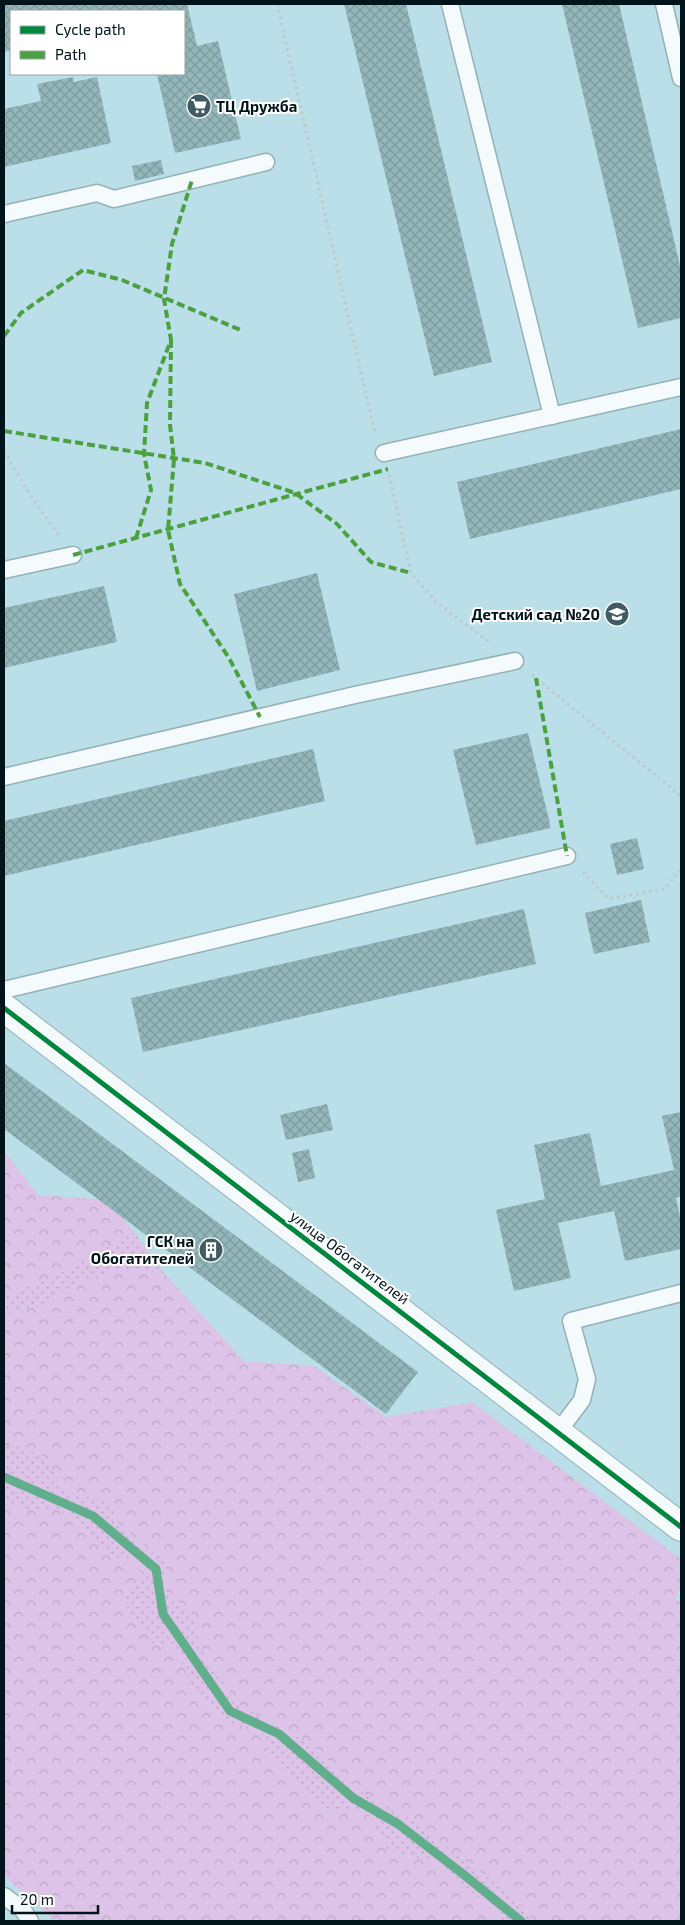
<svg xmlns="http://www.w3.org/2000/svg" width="685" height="1925" font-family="'Exo 2',sans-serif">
<defs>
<pattern id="grass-dots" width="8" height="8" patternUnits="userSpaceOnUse" patternTransform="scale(1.25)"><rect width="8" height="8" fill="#ddc3e8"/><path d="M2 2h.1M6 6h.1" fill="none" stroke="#bca7c6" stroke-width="1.8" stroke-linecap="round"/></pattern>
<pattern id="forest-crowns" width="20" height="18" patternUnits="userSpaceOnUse" patternTransform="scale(1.25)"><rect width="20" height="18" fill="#ddc3e8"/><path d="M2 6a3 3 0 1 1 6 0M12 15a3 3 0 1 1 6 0" fill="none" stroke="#bca7c6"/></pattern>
<pattern id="building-cross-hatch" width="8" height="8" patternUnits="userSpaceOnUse" patternTransform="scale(1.25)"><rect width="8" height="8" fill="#93b6ba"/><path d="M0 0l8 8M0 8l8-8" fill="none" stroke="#7d9c9f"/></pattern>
</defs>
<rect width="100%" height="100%" fill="#bbdfe8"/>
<!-- grass -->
<g fill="url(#grass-dots)">
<path d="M134,1232L164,1273L118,1269L80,1282L38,1307L4,1313V1297L65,1271Z"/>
<path d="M4,1446H15L45,1456L65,1491L110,1503L120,1525L169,1566L163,1589L197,1616L199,1646L238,1704L312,1745L363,1793L420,1824L447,1847L506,1890L535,1921H507L433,1861L389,1852L367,1811L323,1808L273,1762L262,1731L229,1722L194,1692L175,1643L154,1645L126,1606L125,1591L138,1563L114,1557L58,1509H23L4,1500Z"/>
</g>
<!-- forest -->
<g fill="url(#forest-crowns)">
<path d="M4,1151L38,1195L108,1200L134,1232L65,1271L4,1297Z"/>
<path d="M118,1269L164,1273L244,1361L314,1366L386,1417L472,1402L681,1559V1589L675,1598L681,1603V1921H535L506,1890L447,1847L420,1824L363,1793L312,1745L238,1704L199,1646L197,1616L163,1589L169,1566L120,1525L109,1503L65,1491L44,1456L15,1446H4V1313L38,1307L80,1282Z"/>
<path d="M4,1500L23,1509H58L114,1557L138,1563L143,1577L125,1591L126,1606L154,1645L175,1643L194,1692L229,1722L262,1731L273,1762L323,1808L367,1811L389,1852L433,1861L507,1921H55L4,1876Z"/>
</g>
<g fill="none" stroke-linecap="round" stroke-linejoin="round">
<!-- stream -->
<path stroke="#60ae8b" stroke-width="9" d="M4,1477L93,1516L156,1569L163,1614L230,1711L279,1734L353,1798L398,1824L463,1874L521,1921"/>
</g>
<!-- building -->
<g fill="url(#building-cross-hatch)">
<path d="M4,4H187L197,46L218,41L241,139L175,153L157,74H184V11H11V50L4,52Z"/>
<path d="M344,4H406L492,362L434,376Z"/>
<path d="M562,4H619L681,270V318L638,328Z"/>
<path d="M73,77L74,82L97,77L111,143L4,167V109L41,101L37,84Z"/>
<path d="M161,160L164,174L135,181L132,166Z"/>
<path d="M681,429V489L470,539L457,482Z"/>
<path d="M317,573L340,670L257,691L234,594Z"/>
<path d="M104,586L117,642L4,668V608Z"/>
<path d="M528,733L551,828L476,845L453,750Z"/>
<path d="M313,749L325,801L4,876V821Z"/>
<path d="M637,838L644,869L617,875L610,844Z"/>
<path d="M641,900L650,942L594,954L585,913Z"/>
<path d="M524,909L536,964L143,1052L131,998Z"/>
<path d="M4,1063L418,1372L386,1414L4,1129Z"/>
<path d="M327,1104L333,1130L286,1140L280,1115Z"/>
<path d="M681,1112V1196L676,1198L681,1221V1249L625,1261L614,1211L558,1223L571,1278L514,1291L496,1210L545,1199L534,1145L590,1133L601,1186L674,1170L662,1116Z"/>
<path d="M309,1149L315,1178L298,1182L292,1153Z"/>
</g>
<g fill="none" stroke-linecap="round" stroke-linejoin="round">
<defs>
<g id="service">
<path d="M450,4L552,416"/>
<path d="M664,4L681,78"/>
<path d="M4,214L97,193L114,199L266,162"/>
<path d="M384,453L681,387"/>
<path d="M4,570L73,555"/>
<path d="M4,777L355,695L515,661"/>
<path d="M4,990L567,856"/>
<path d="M558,1432L582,1400L587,1379L571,1321L681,1293"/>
<path d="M4,1896L23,1910L30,1921"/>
</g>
<path id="minor" d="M4,1008L681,1527"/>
</defs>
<!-- service casing -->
<use href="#service" stroke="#94b1b8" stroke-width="19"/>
<!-- minor casing -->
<use href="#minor" stroke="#94b1b8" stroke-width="30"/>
<!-- path -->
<g stroke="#bec9cb" stroke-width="3" stroke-dasharray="2.5 4" stroke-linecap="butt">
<path d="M277,4L373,425L376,433"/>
<path d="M4,451L29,493L59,536"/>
<path d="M389,475L411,573L436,602L489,642"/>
<path d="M532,675L681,796"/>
<path d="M583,872L609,899L665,889L681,869"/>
</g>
<!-- service -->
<use href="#service" stroke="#f5fafc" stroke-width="16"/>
<!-- minor -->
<use href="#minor" stroke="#f5fafc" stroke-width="28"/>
<!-- quiet -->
<g stroke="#4ba040" stroke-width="4" stroke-dasharray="8 4" stroke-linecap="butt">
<path d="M4,336L21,313L83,270L122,280L243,331"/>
<path d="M171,340L170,425L174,459L168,530L180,584L229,658L260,717"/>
<path d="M4,431L205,463L295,493L337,524L371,562L411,573"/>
<path d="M136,538L151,490L144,454L147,403L171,340L164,299L172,244L192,180"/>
<path d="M73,555L388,469"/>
<path d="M536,678L567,856"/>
</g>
<defs>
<path id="cycleway" d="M4,1008L681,1527"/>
</defs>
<!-- cycleway casing -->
<use href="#cycleway" stroke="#fff" stroke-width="8"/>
<!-- cycleway -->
<use href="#cycleway" stroke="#00873e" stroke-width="5"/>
</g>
<!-- icons -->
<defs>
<symbol id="supermarket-disc" viewBox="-11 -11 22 22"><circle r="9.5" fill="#415b62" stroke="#fff"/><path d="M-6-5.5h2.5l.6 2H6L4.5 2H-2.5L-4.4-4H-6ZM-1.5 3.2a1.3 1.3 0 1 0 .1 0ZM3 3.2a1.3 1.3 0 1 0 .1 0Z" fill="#fff"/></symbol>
<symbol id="school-disc" viewBox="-11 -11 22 22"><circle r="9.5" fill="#415b62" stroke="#fff"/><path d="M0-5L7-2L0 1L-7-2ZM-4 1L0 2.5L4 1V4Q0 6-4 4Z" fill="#fff"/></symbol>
<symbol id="building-disc" viewBox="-11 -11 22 22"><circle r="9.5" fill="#415b62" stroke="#fff"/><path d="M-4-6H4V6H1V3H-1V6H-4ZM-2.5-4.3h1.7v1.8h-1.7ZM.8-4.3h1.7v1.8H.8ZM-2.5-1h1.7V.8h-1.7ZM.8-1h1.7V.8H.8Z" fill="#fff"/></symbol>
</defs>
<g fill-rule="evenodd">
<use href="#supermarket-disc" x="185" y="92" width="28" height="28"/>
<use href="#school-disc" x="603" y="600" width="28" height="28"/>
<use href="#building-disc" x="197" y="1236" width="28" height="28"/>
</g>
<g text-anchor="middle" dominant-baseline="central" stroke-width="4" stroke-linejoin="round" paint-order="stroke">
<!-- poi labels -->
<g font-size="15" font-weight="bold" fill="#00141a" stroke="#fff" text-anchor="end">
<text x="216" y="106" text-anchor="start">ТЦ Дружба</text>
<text x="600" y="614">Детский сад №20</text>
<text x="194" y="1241">ГСК на<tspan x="194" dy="17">Обогатителей</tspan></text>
</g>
<!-- street labels -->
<g font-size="15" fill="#00141a" stroke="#fff">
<text transform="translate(350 1257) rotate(37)">улица Обогатителей</text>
</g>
</g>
<!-- border -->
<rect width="685" height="1925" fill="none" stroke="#00141a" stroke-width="10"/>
<!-- legend -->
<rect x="10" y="10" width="175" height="65" fill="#ffffff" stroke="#99a1a3"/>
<rect x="20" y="26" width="25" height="8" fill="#00873e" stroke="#99a1a3"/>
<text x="55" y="35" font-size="15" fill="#00141a">Cycle path</text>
<rect x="20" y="51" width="25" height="8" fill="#4ba040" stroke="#99a1a3"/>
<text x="55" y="60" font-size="15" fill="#00141a">Path</text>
<!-- scale -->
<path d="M12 1905v8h86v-8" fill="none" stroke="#00141a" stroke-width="2.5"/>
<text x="20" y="1905" font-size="15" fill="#00141a" stroke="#ffffff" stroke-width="4" paint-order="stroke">20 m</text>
</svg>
